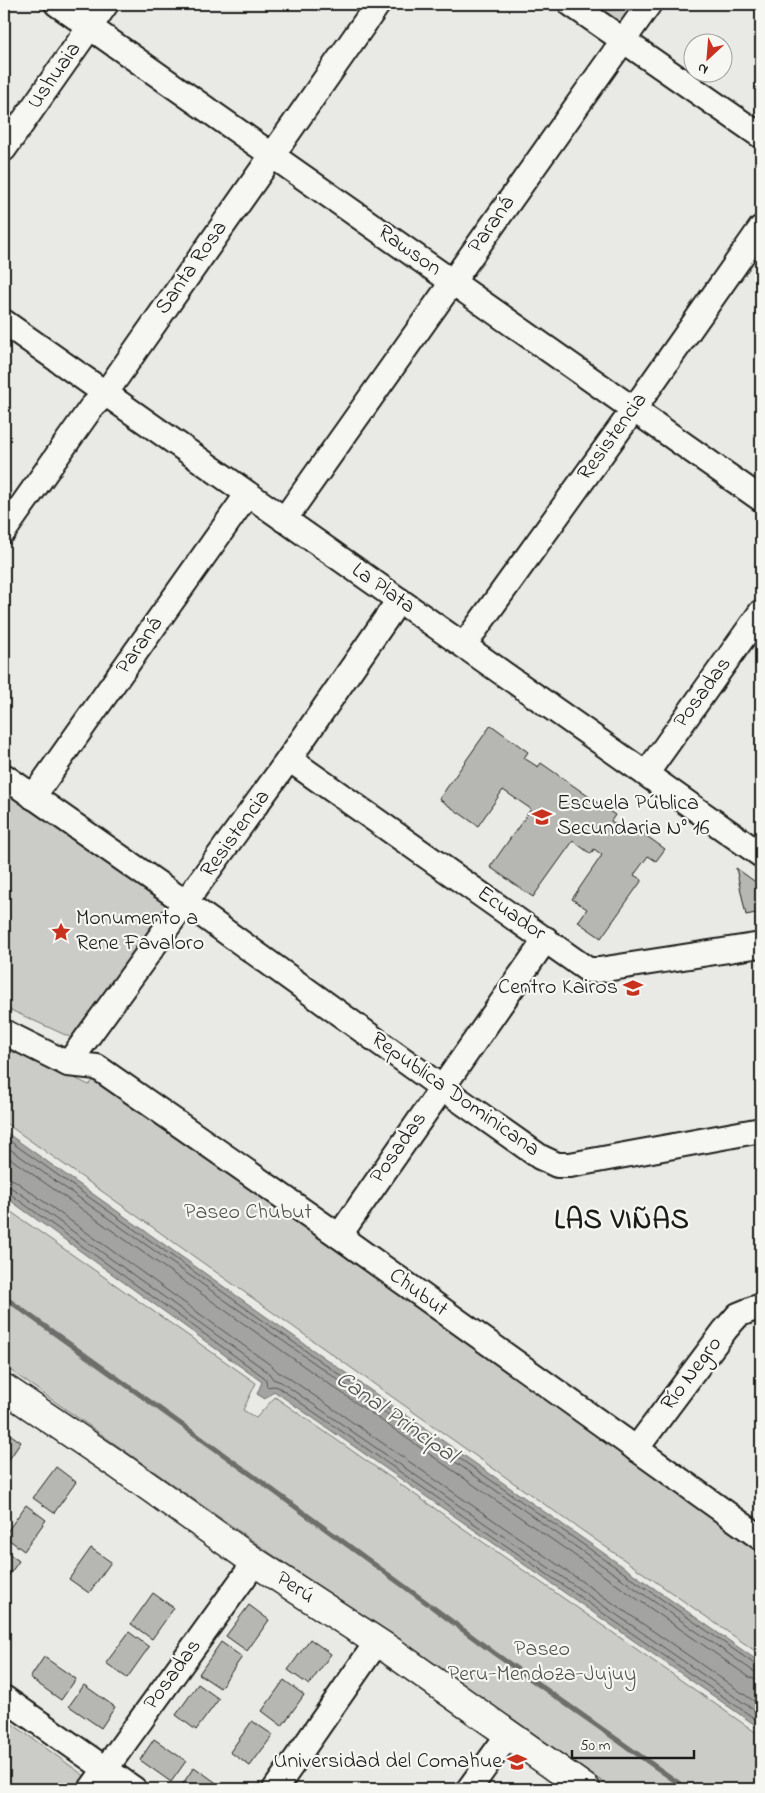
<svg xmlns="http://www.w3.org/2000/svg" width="765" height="1793" font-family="'Indie Flower',sans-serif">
<rect width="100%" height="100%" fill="#e9e9e5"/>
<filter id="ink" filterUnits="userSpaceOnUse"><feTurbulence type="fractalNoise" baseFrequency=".02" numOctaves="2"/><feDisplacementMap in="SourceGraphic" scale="10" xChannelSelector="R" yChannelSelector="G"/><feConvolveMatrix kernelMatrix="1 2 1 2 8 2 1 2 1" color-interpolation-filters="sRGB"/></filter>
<g filter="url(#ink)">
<!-- green -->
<g fill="#cbcbc7" stroke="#747472">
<path d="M583,4H639L620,30Z"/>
<path d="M4,788L170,903L72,1038L4,1007Z"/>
<path d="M4,1044L89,1085L94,1079L98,1078L761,1553V1655L511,1481L4,1122Z"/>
<path d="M4,1207L256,1383L243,1410L256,1418L275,1397L761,1736V1789H613L524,1728L521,1729L4,1366Z"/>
<path d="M4,1718L86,1777L77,1789H4Z"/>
</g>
<!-- water -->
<path fill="#a3a3a1" stroke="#6d6d6c" d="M4,1131L340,1369L761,1663V1729L274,1391L265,1399L257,1394L262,1382L4,1196Z"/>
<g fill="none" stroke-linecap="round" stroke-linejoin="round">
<!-- shore -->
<g stroke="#525251" stroke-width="1">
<path d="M4,1137L337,1373L756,1665L761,1666"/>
<path d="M4,1145L646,1596L753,1671L761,1673"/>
<path d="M4,1154L329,1384L749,1677L761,1680"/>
<path d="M4,1178L14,1180L25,1188L272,1366L278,1372L286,1376L761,1706"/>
<path d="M4,1186L10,1187L21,1194L268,1372L273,1379L281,1382L761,1715"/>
<path d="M4,1192H8L17,1199L264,1377L266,1380L267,1387L274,1386L278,1387L761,1723"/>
</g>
<!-- stream -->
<g stroke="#6d6d6c" stroke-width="5">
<path d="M4,1297L256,1478L427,1603"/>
<path d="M431,1606L494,1653L687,1789"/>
</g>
</g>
<!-- building -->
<g fill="#b6b6b3" stroke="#1c1c1c">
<path d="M491,725L528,752L524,758L538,767L541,763L615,815L611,821L626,832L631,825L665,849L656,861L648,856L634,875L642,880L601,938L578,922L587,909L572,899L602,855L594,849L591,854L573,841L533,897L490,867L531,809L503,790L478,826L439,799Z"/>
<path d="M736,868L761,886V912L746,915Z"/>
<path d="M4,1430L21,1442L4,1467Z"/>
<path d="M56,1467L76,1482L54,1513L33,1498Z"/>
<path d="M26,1505L46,1520L24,1551L4,1536Z"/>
<path d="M91,1548L111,1562L89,1593L69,1579Z"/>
<path d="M4,1550L19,1561L4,1582Z"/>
<path d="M153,1593L174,1608L152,1639L131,1624Z"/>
<path d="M249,1605L269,1620L247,1651L226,1636Z"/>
<path d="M4,1628L10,1633L4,1641Z"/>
<path d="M129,1632L149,1647L127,1678L106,1663Z"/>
<path d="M310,1639L331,1654L309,1685L288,1670Z"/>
<path d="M221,1642L242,1657L220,1688L199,1674Z"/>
<path d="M44,1657L76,1679L61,1700L30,1678Z"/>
<path d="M284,1680L304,1695L282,1726L262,1711Z"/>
<path d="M198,1684L219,1699L196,1730L176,1715Z"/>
<path d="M84,1685L115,1707L101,1728L69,1706Z"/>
<path d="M252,1721L273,1735L250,1766L230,1752Z"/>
<path d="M154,1739L186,1761L171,1782L140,1760Z"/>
<path d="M194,1767L225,1789H181L180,1788Z"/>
</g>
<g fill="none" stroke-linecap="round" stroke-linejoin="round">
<defs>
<g id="minor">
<path d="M57,4L761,499"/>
<path d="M571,4L761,136"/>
<path d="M4,149L106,4"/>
<path d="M4,322L761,855"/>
<path d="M284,520L649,4"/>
<path d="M4,531L91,408L105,394L378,4"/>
<path d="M464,645L634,409L761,228"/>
<path d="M289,759L588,970H599L761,945"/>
<path d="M646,774L761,612"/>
<path d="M4,776L186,903L441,1087L540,1157L557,1165H570L761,1130"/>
<path d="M33,797L247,495"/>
<path d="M4,1032L68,1064L97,1067L339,1236L761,1538"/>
<path d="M68,1064L289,759L399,600"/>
<path d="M339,1236L546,939"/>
<path d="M636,1449L725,1330L738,1315L755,1308L761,1311"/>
<path d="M4,1698L134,1789"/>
<path d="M91,1789L255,1562"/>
<path d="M275,1789L377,1642"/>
<path d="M469,1789L508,1735"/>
</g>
<path id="major" d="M4,1388L118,1465L255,1562L391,1651L586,1789"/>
</defs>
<!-- minor casing -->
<use href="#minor" stroke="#1c1c1c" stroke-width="28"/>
<!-- major casing -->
<use href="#major" stroke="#1c1c1c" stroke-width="31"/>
<!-- minor -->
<use href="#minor" stroke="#f6f6f2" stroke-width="24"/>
<!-- major -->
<use href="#major" stroke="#f6f6f2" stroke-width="28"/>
</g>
</g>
<!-- icons -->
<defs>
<symbol id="school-bare" viewBox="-9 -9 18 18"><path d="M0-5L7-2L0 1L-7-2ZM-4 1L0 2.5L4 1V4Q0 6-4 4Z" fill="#c8321e" stroke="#f6f6f2" stroke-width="2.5" paint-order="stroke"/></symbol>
<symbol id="sight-bare" viewBox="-9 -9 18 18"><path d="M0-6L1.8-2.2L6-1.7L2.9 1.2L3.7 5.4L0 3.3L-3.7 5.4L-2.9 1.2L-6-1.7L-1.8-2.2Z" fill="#c8321e" stroke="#f6f6f2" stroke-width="2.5" paint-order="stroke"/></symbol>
<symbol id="university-bare" viewBox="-9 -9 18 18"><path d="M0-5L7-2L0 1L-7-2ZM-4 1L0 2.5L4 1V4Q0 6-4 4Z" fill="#c8321e" stroke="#f6f6f2" stroke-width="2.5" paint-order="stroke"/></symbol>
</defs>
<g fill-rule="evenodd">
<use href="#school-bare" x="528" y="803" width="28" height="28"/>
<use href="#sight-bare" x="47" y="918" width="28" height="28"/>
<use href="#university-bare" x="619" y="974" width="28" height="28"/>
<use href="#university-bare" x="503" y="1748" width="28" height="28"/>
</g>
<g text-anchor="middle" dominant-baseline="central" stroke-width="4.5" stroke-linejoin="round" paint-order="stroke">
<!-- street labels -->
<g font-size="22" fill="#1c1c1c" stroke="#f6f6f2">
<text transform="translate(55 76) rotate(-55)">Ushuaia</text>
<text transform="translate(492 225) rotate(-55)">Paraná</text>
<text transform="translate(409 251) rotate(35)">Rawson</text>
<text transform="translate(192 268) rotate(-55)">Santa Rosa</text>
<text transform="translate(613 437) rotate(-54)">Resistencia</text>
<text transform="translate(383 589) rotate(35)">La Plata</text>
<text transform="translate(140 646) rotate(-55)">Paraná</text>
<text transform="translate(703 693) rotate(-54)">Posadas</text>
<text transform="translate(236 834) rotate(-54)">Resistencia</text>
<text transform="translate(511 914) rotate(35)">Ecuador</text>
<text transform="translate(455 1095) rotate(35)">Republica Dominicana</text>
<text transform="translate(399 1148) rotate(-55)">Posadas</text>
<text transform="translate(418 1293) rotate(36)">Chubut</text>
<text transform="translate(692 1374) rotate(-53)">Río Negro</text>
<text transform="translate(295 1588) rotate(33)">Perú</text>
<text transform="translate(173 1675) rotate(-54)">Posadas</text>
</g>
<!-- poi labels -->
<g font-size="22" fill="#1c1c1c" stroke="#f6f6f2" text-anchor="start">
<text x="557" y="804">Escuela Pública<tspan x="557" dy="25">Secundaria N° 16</tspan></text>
<text x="76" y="919">Monumento a<tspan x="76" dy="25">Rene Favaloro</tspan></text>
<text x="618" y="988" text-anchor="end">Centro Kairos</text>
<text x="502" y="1762" text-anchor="end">Universidad del Comahue</text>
</g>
<!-- park labels -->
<g font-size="22" fill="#51514f" stroke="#f6f6f2">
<text x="248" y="1213">Paseo Chubut</text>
<text x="542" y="1650">Paseo<tspan x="542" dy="25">Peru-Mendoza-Jujuy</tspan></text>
</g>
<!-- water labels -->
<g font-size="24" font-style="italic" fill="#525251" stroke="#f6f6f2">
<text transform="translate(396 1418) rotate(35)">Canal Principal</text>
</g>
<!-- district labels -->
<g font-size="28" font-weight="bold" letter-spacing="1" fill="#1c1c1c" stroke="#f6f6f2">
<text x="622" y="1221">LAS VIÑAS</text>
</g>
</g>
<!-- margin -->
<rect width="765" height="1793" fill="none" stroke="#f6f6f2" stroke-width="20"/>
<rect x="10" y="10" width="745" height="1773" fill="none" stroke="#1c1c1c" stroke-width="2" filter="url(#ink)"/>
<!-- north arrow -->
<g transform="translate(708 58) rotate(206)"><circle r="24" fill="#f6f6f2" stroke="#9f9f9c"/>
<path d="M0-4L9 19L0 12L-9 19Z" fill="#c8321e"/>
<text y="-8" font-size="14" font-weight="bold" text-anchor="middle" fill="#1c1c1c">N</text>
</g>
<!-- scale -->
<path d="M572 1750v8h122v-8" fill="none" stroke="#1c1c1c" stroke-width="2.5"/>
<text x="580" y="1750" font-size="15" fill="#1c1c1c" stroke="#f6f6f2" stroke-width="4" paint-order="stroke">50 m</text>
</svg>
